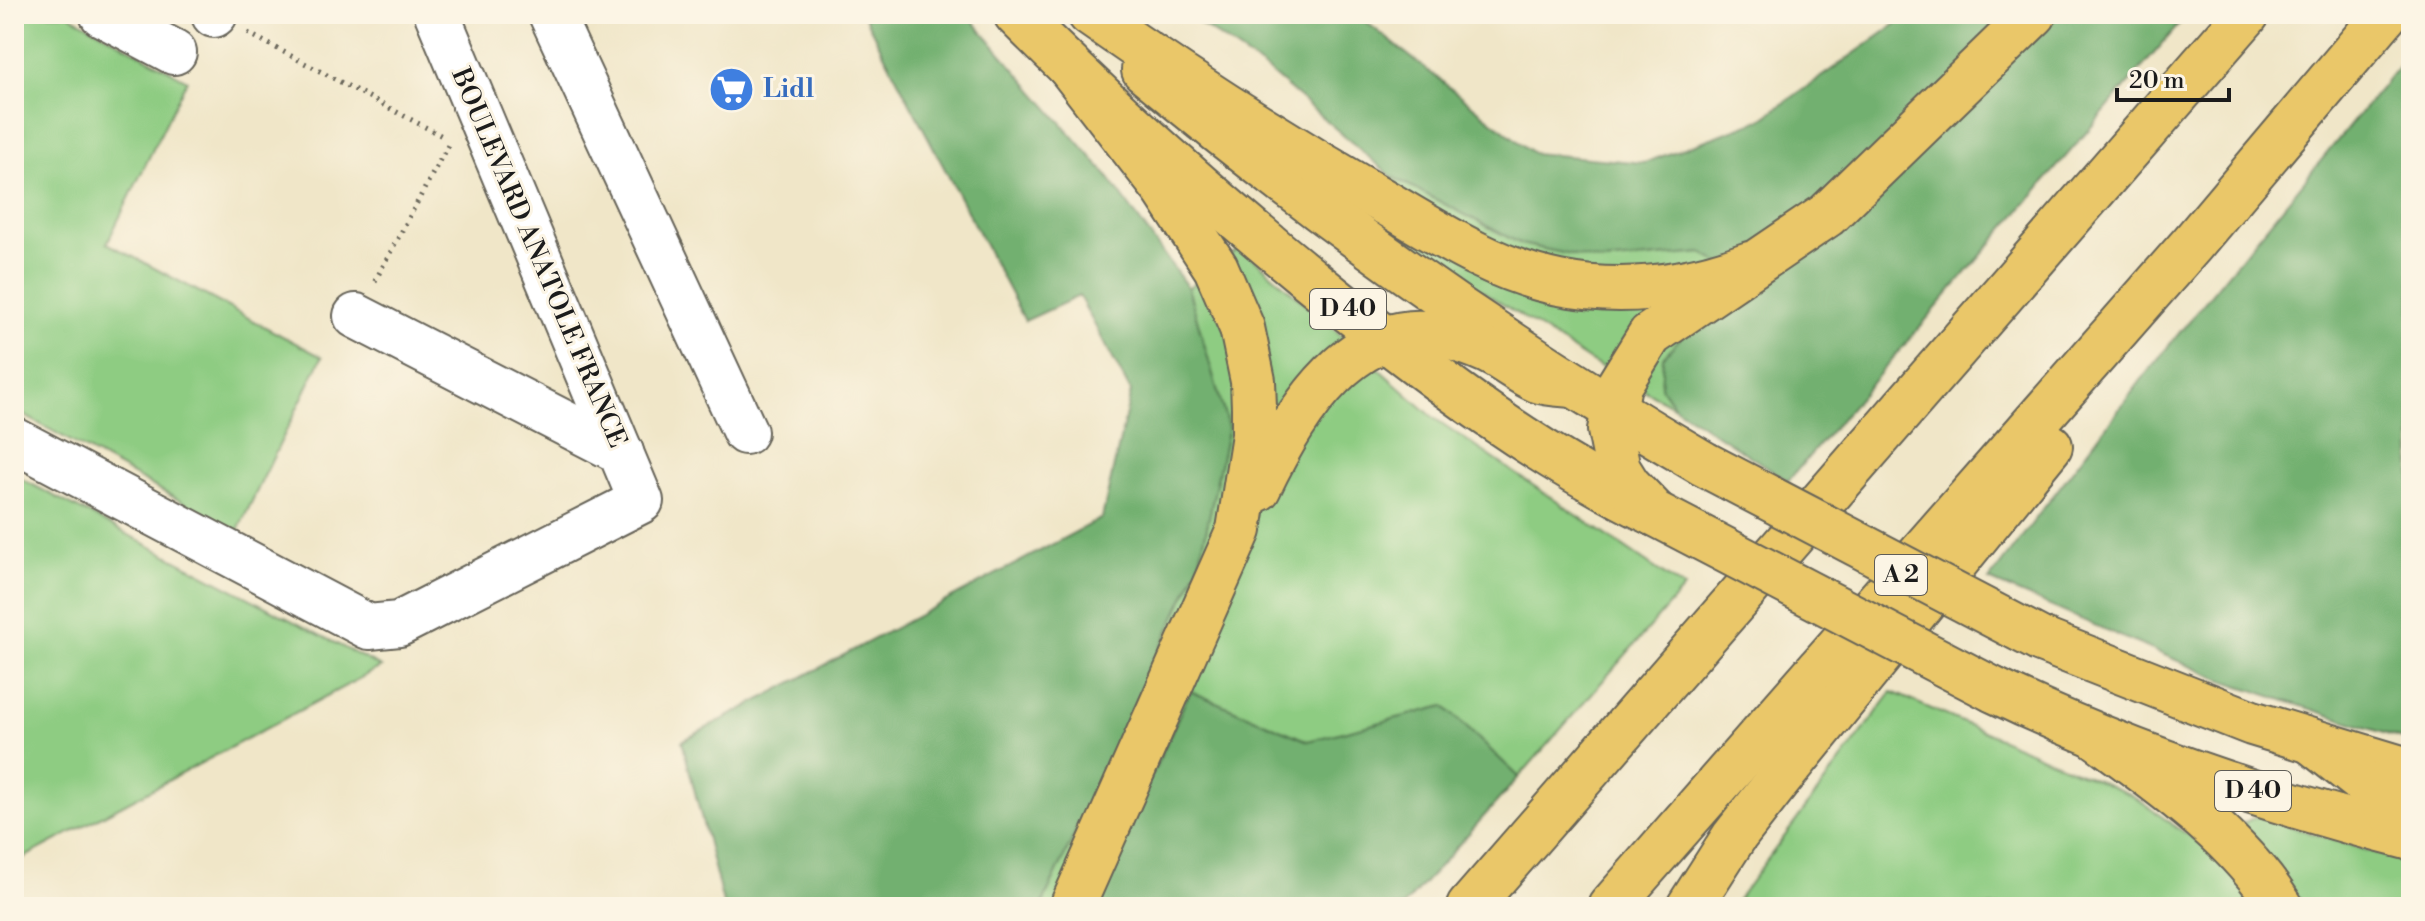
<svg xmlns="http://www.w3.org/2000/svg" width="2425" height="921" font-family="'Libre Bodoni',serif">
<rect width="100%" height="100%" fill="#fcf5e5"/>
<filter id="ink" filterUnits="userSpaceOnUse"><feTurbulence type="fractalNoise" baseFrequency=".0125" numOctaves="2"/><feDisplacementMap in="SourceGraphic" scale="16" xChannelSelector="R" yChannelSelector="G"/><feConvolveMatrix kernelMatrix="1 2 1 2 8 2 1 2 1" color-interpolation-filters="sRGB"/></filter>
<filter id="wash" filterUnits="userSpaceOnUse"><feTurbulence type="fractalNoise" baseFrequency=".006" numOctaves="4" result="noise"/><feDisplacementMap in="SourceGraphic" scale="32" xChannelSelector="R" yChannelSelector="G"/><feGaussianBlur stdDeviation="1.8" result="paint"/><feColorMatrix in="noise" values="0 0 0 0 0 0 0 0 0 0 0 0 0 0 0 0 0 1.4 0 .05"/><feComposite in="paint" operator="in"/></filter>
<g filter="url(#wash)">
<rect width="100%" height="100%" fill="#f0e6c8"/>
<!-- green -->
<g fill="#8ecc82" stroke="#55744f" stroke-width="2">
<path d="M14,14H68L187,80L107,243L322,357L237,532L14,410Z"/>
<path d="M1391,176L1521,244L1604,262L1702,253L1758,286L1661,387L1675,407L1590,361L1385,228Z"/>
<path d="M1241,247L1434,418L1684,588L1519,777L1444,706L1308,741L1190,691L1092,907H1041L1199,565L1228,427L1188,288Z"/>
<path d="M14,475L381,667L14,863Z"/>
<path d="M1892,692L2131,795L2202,845L2257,816L2411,864V907H1732Z"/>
</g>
<!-- forest -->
<g fill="#72b070" stroke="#476646" stroke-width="2">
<path d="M863,14H967L1106,174L1188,288L1228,427L1199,565L1041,907H724L682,741L1102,518L1131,392L1079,296L1025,321Z"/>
<path d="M1186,14H1356L1533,153L1644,163L1760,120L1910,14H2188L1788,481L1675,407L1661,387L1663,357L1684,334L1758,286L1702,253L1604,262L1521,244L1391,176L1268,71Z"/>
<path d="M2411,51V742L2225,681L1989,580L2152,366Z"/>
<path d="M1190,691L1308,741L1444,706L1519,777L1403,907H1092Z"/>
</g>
</g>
<g filter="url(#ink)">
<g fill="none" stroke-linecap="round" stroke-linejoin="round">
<defs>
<g id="minor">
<path d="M102,14L174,52"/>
<path d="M551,14L745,432"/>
<path d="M214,15L215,14"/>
<path d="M356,316L621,452"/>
<path d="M14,440L369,627L399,624L641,501L437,14"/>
</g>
<g id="major">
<path d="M1016,14C1116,115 1223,209 1333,298C1435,379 1538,457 1656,514"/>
<path d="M1144,70C1319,217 1506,348 1704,464"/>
<path d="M2041,640L2252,723L2411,771"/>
<path d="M1994,690C2127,754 2268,801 2411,838"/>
</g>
<g id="highway">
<path d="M1090,14C1185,81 1282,143 1383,201C1437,233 1496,271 1559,283C1624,296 1688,287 1750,264"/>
<path d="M1068,65L1165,190L1216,268L1242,328L1253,381L1254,408V435L1239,530L1072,907"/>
<path d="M1258,489C1292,417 1357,306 1455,339C1468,343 1483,348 1495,355C1509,363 1523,374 1537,380C1548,384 1562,384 1574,385"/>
<path d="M1656,514L1628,485L1618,469L1610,430L1619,385L1650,335L1827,215L2034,14"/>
<path d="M2097,737C2164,786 2236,836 2281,907"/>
<path d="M2312,742L2372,789L2411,838"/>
<path d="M1469,907L2247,14"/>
<path d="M1610,907L2192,244L2386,14"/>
<path d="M1689,907L1734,837L1777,782L2050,446"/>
</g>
</defs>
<!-- minor casing -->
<use href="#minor" stroke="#666358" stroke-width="48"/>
<!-- major casing -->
<use href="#major" stroke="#666358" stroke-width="48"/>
<!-- highway casing -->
<use href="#highway" stroke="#666358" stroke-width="48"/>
<!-- path -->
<g stroke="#666358" stroke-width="5" stroke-dasharray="2 6" stroke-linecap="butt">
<path d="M248,33L444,137"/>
<path d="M375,281L448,145"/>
</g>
<!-- minor -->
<use href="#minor" stroke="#fff" stroke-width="44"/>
<!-- major -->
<use href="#major" stroke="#eac769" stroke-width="44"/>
<!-- highway -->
<use href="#highway" stroke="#eac769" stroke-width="44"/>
<defs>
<g id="major-bridge">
<path d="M1704,464L2041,640"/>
<path d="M1656,514L1994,690"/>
</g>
</defs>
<!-- major-bridge casing -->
<use href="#major-bridge" stroke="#666358" stroke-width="48" stroke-linecap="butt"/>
<!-- major-bridge -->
<use href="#major-bridge" stroke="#eac769" stroke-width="44"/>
</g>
</g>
<!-- icons -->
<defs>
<symbol id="supermarket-disc" viewBox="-11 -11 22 22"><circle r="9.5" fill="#3f7fe0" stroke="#fcf5e5"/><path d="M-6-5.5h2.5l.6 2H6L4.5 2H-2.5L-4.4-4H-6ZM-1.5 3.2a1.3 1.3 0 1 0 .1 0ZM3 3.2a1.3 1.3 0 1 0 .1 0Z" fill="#fff"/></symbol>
</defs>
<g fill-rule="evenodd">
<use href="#supermarket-disc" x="706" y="64" width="51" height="51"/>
</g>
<g text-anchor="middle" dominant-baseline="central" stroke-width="6" stroke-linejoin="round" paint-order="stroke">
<!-- shield labels -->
<g fill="#fcf5e5" stroke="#5f5d58" stroke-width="2">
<rect x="1310" y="289" width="76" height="40" rx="6"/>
<rect x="1875" y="555" width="52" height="40" rx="6"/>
<rect x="2215" y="771" width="76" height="40" rx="6"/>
</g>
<g font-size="24" font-weight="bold" fill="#1c1c1c">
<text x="1348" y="309">D 40</text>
<text x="1901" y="575">A 2</text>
<text x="2253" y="791">D 40</text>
</g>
<!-- shop labels -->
<g font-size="26" font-weight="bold" fill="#366cbe" stroke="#fcf5e5" text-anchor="start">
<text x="763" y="89">Lidl</text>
</g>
<!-- street labels -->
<g font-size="26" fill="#1c1c1c" stroke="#fcf5e5">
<text transform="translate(539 258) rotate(67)">BOULEVARD ANATOLE FRANCE</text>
</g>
</g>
<!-- margin -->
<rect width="2425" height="921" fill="none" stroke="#fcf5e5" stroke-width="48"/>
<!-- scale -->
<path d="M2117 88v12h112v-12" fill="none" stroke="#1c1c1c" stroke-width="4"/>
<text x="2129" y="88" font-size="24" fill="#1c1c1c" stroke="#fcf5e5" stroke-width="6" paint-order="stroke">20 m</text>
</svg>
